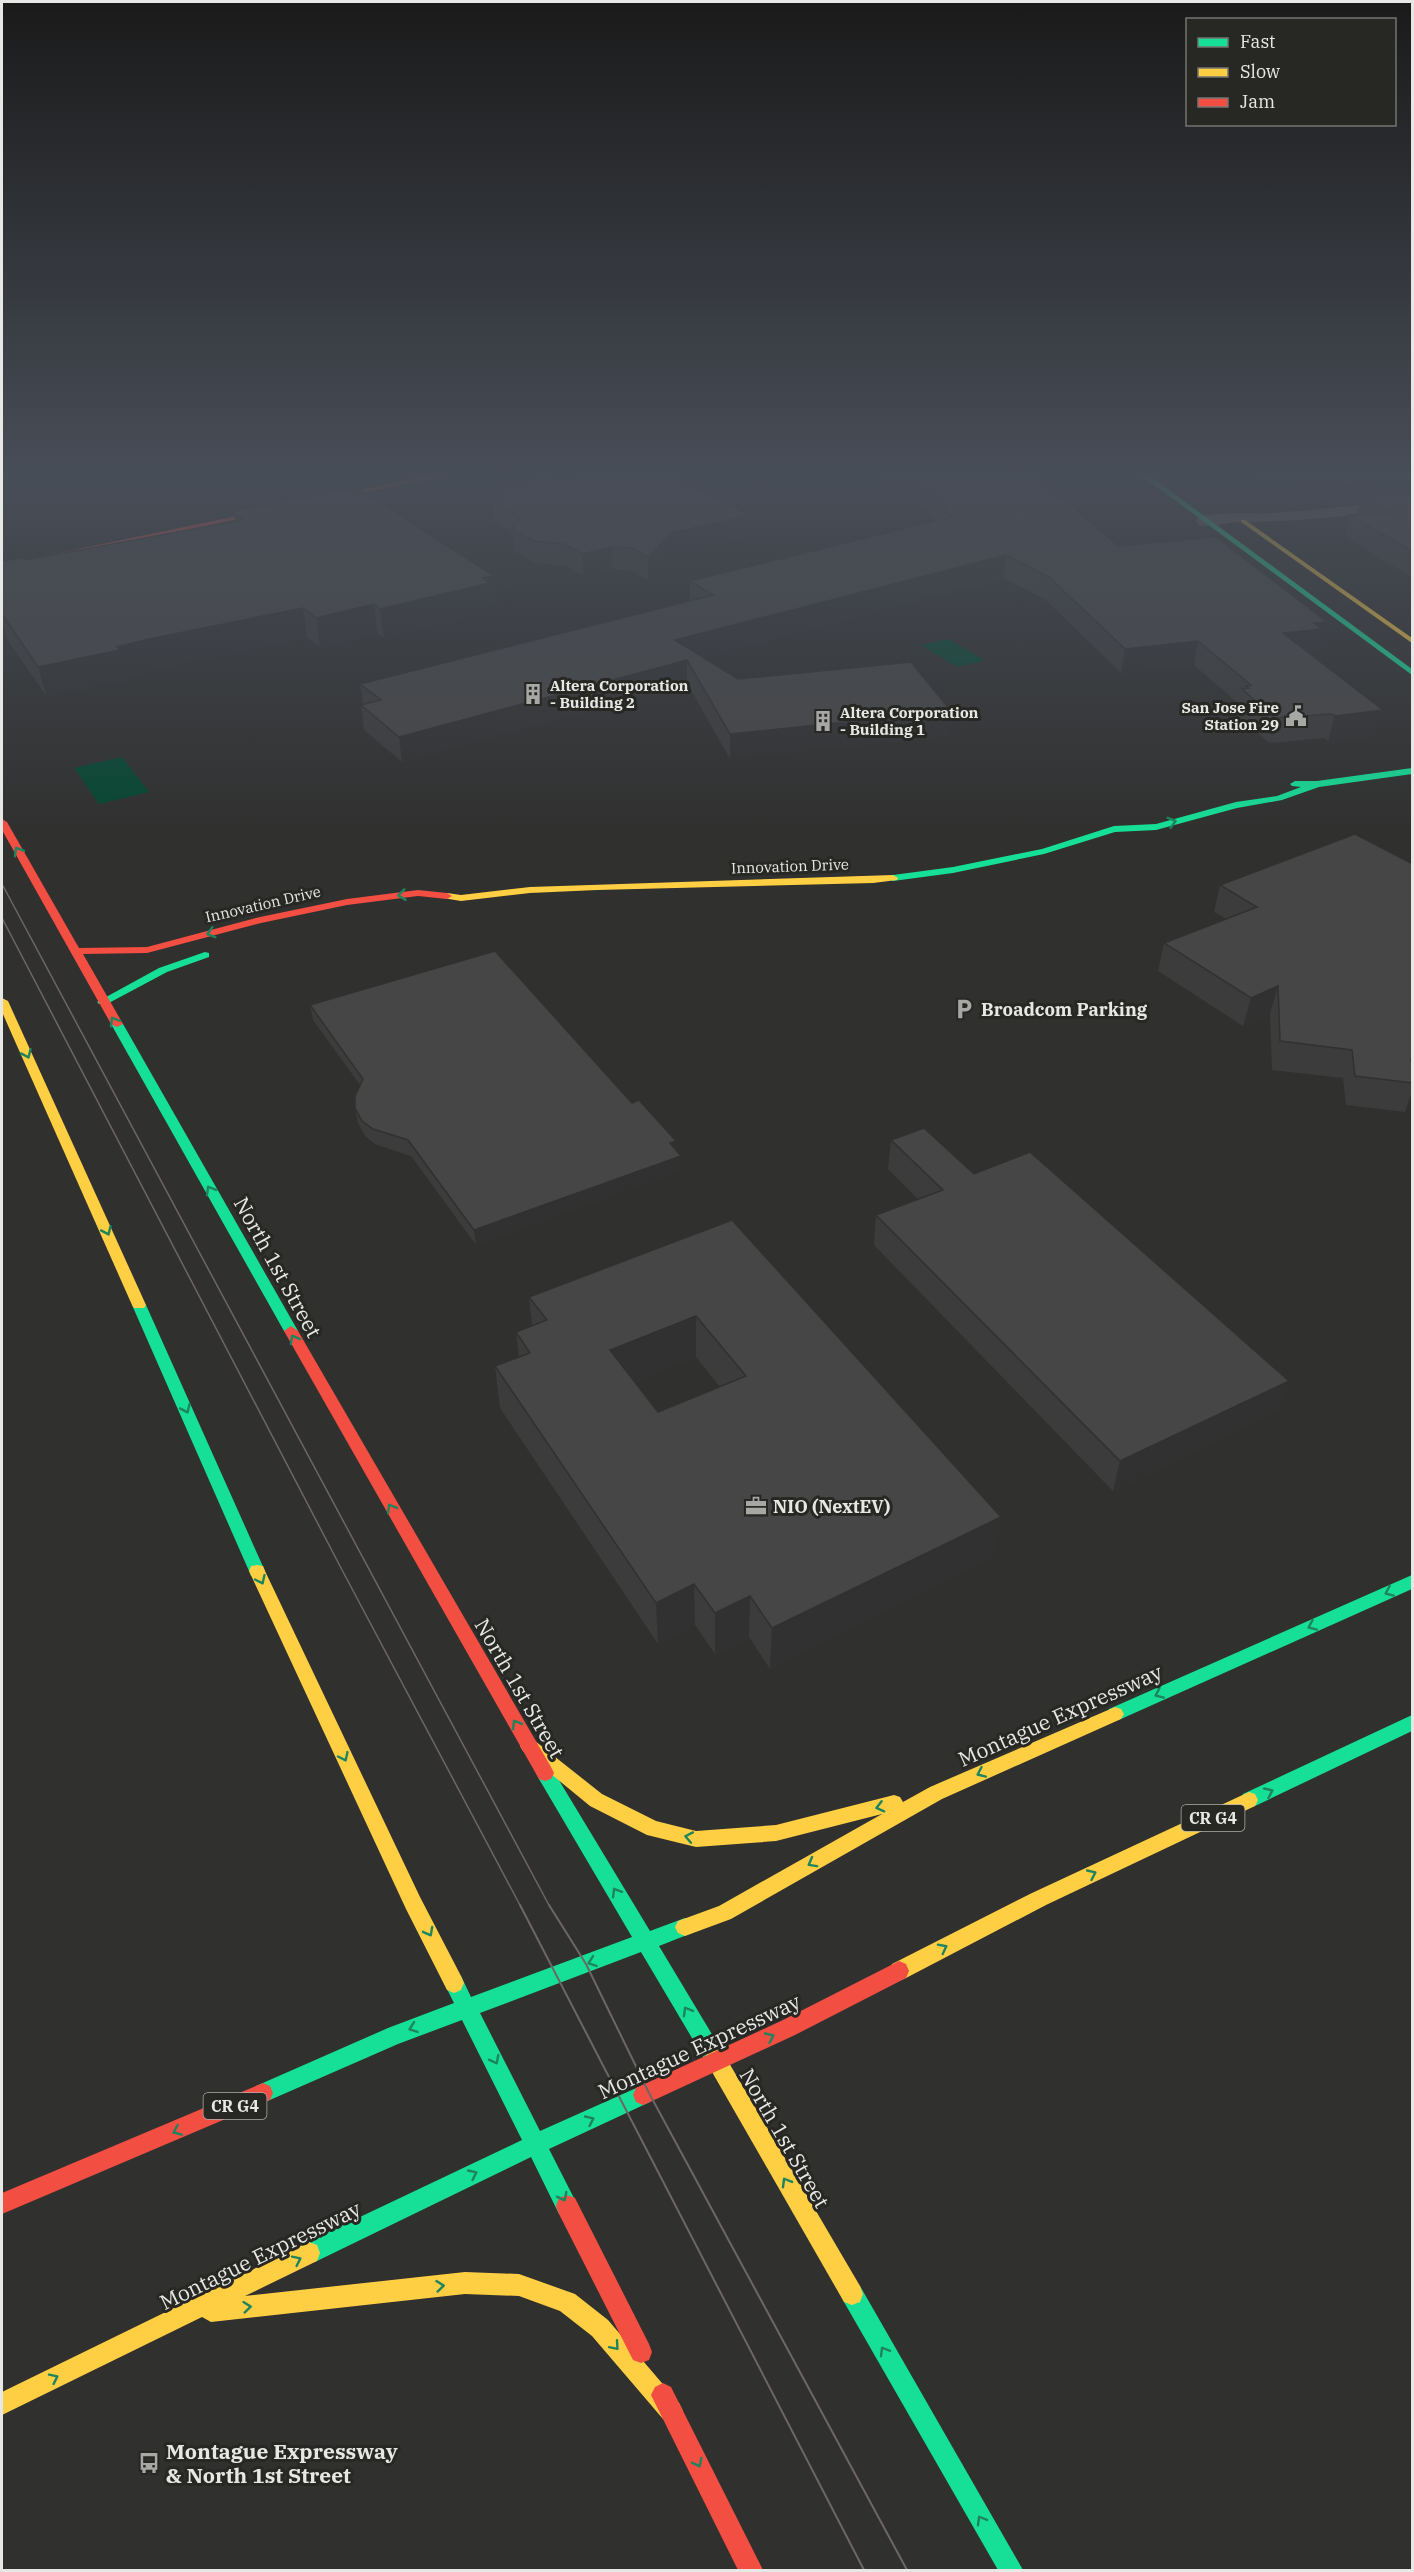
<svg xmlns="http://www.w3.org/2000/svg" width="1414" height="2572" font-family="'IBM Plex Serif',serif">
<rect width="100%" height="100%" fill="#30302f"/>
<!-- green -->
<g fill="#064732">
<path d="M948,639H949L985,661L957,667L921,645Z"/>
<path d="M122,757L149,792L99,804L74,768Z"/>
</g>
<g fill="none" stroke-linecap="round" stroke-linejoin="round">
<!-- street -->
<path fill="#6b5f5b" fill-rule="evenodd" d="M1412,500V510C1355,515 1297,522 1240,522C1226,522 1211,528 1198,525L1196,521L1198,517C1223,511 1247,514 1272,513C1319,510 1366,504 1412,500Z"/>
<!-- fast -->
<g fill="#16e098" fill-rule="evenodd">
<path d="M1138,473H1146L1412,669V675Z"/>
<path d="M1412,768V774L1319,787L1282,800L1237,808L1156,830L1115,832L1044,854L953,873L893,881L888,878L893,875L953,867L1042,849L1114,826L1156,824L1236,802L1277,796L1301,787L1292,786L1290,784L1295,781H1317Z"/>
<path d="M205,952L209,953V957L167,972L107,1004H99L97,1002L159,968Z"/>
<path d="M117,1021L123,1024L298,1331L296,1334L291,1336L284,1331L111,1024Z"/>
<path d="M139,1300L146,1305L265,1571L263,1576L257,1577L251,1576L249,1571L132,1305Z"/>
<path d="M1412,1575V1589L1121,1719L1115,1721L1109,1719L1106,1714L1109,1709Z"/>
<path d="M1412,1715V1731L1255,1806L1249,1808L1243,1806L1240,1800L1243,1794Z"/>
<path d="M545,1765L551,1767L650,1931L685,1918L692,1921L695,1927L692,1933L659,1946L722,2051L725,2058L722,2065L715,2068L708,2065L641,1952L480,2013L540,2131L643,2085L650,2088L653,2095L650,2102L549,2149L578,2206L575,2214L567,2217L559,2214L531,2157L317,2261L309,2264L301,2261L298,2253L301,2245L522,2140L462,2020L398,2044L263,2103L256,2100L253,2093L256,2086L388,2028L454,2003L444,1983L447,1976L454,1973L461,1976L471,1997L632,1937L539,1779L536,1773L539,1767Z"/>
<path d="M852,2283L860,2286L1023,2570H998L844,2302L841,2294L844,2286Z"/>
</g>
<!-- slow -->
<g fill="#ffcf43" fill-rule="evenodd">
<path d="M1241,520H1245L1412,638V643L1241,522Z"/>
<path d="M893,875L898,878L897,880L873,883L597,890L530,893L461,901L443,898L442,896L447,893L461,895L530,887Z"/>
<path d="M2,998L8,1001L146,1305L144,1308H134L132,1305L2,1012Z"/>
<path d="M257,1565L263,1566L265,1571L420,1897L461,1976L464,1983L461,1990L454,1993L447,1990L406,1909L249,1571L251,1566Z"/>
<path d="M1115,1707L1121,1709L1124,1714L1121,1719L942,1799L731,1919L685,1936L678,1933L675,1927L678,1921L719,1906L882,1814L776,1841L696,1847L647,1835L590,1806L523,1751L520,1746L523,1741L529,1738L535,1741L602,1794L656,1821L696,1831L776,1825L894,1795L900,1797L903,1802L930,1787Z"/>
<path d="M1249,1792L1255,1794L1258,1800L1255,1806L1046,1905L906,1978L899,1981L892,1978L889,1971L892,1964L1032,1893Z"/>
<path d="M715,2048L722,2051L860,2286L863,2294L860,2302L852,2305L844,2302L708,2065L705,2058L708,2051Z"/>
<path d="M309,2242L317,2245L320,2253L317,2261L245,2296L465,2272L519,2274L575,2294L608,2320L679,2403L683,2411L679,2419L671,2423L663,2419L592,2336L560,2311L519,2296L465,2294L211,2322L202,2317L2,2415V2392Z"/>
</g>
<!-- jam -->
<g fill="#f24e42" fill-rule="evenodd">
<path d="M442,473H456L2,569V565Z"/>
<path d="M2,819L7,822L79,948L147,947L260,917L347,899L418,890L447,893L452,896L447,899L418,896L347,905L261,923L147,953L83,954L123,1024L117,1027L111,1024L2,830Z"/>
<path d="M291,1326L298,1331L551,1767L554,1773L551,1779L545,1781L539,1779L284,1331Z"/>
<path d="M899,1961L906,1964L909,1971L906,1978L795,2035L650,2102L643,2105L636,2102L633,2095L636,2088L781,2021Z"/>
<path d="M263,2083L270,2086L273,2093L270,2100L2,2214V2193Z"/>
<path d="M567,2195L575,2198L649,2344L652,2352L649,2360L641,2363L633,2360L559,2214L556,2206L559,2198Z"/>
<path d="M663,2383L671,2387L763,2570H738L651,2395L655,2387Z"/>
</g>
<!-- tram-far1 -->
<g stroke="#6c6766" stroke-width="1.5">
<path d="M2,884L550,1907"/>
<path d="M2,918L341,1568L521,1907"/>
</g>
<!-- tram -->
<g stroke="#6c6766" stroke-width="2">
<path d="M520,1905L864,2570"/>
<path d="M549,1905L586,1964L649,2093L907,2570"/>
</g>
</g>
<!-- wall -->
<g fill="#3c3c3c" fill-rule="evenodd">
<path d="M869,473H1033L1118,546L1321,645L1317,646L1315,652L1309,653L1376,735L1328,741L1325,738L1269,743L1236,714L1239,704L1194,665L1121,673L1046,600L1003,578L702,657L738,679L949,735L730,759L687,683L402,762L364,730L361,705H363L360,684L690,600V581L934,521L896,482L888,483Z"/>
<path d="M1254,473H1413V578L1345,537L1350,515H1356L1359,503L1335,505L1306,489L1293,485H1271Z"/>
<path d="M493,501L749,537L671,555L648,580L632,571L612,569L583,576L566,566L535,563L514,550L513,534L495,523Z"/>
<path d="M233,512L494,576L496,604L492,605V611L384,638L377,633L320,647L307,637L156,669L126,676L127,680L47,697L6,638L2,639V561L25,560L235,521Z"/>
<path d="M1413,864V1095L1411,1094L1405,1112L1346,1105L1343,1078L1272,1070L1270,1014L1243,1026L1158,971L1164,943L1226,919L1214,912L1220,885Z"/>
<path d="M310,1005L632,1103L676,1141L677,1151L681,1171L476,1245L411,1156L375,1144L365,1136L358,1123L355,1108L360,1085L313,1020Z"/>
<path d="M891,1140L974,1174L1289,1381L1279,1410L1113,1491L874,1245L876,1215L918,1199L888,1169Z"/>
<path d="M732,1220L1001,1517L993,1558L770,1669L749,1637L715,1654L695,1625L658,1644L500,1408L495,1366L519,1357L516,1332L532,1325L529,1297ZM696,1357L720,1387L658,1412L635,1382Z"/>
</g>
<!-- shaded-wall -->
<g fill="#313131">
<path d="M889,473H897L896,482L888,483Z"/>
<path d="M1413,478V498L1361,497L1359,503L1335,505L1340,485Z"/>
<path d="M749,515V537L671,555L648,580V557L671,533Z"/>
<path d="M612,547V569L583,576L582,554Z"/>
<path d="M1006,555L1003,578L687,661V683L402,762L399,737L675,640Z"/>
<path d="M494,576L496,604L492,605V611L384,638L380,609Z"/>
<path d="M374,604L377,633L320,647L316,618Z"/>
<path d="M303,608L307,637L156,669L126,676L127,680L47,697L38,667L149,639Z"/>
<path d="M2,622L6,638L2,639Z"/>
<path d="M1327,622L1321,645L1317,646L1315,652L1278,656L1283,633L1314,623Z"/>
<path d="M1198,641L1194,665L1121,673L1125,649Z"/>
<path d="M1383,710L1376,735L1328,741L1335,716Z"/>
<path d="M951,711L949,735L730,759V734Z"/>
<path d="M1278,986L1270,1014L1243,1026L1251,998Z"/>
<path d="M676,1141L677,1156L670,1143Z"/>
<path d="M681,1156V1171L476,1245L474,1230Z"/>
<path d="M696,1316V1357L613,1392L610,1350Z"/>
<path d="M1289,1381L1279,1410L1113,1491L1120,1461Z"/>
<path d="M1001,1517L993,1558L770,1669L772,1628Z"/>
<path d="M694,1584L695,1625L658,1644L656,1603Z"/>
<path d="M750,1596L749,1637L715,1654V1613Z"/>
</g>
<!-- building -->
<g fill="#464646" stroke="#313131" stroke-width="1.5" fill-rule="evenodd">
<path d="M602,473H667L749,515L671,533L648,557L632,548L612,547L582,554L564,544L533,541L512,529L521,518L493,501L508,485L542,478L571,480Z"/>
<path d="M909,473H1033L1118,546L1216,537L1327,622L1314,623L1321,629L1283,633L1383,710L1335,716L1331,714L1275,718L1242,689L1249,688L1246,686L1251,685L1198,641L1125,649L1049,577L1006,555L675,640L738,679L911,662L951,711L730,734L687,660L399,737L361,705L381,700L360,684L713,595L690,581L952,517Z"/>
<path d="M1320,473H1413V478L1340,485Z"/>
<path d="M346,489L351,493L362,491L494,576L483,578L490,583L380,609L374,604L316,618L303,608L149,639L117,647L120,650L38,667L2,614V561L23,558L25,560L243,520L233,512Z"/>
<path d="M1413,492V552L1350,515L1393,514L1361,497Z"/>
<path d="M1355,834L1413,864V1060H1411L1413,1067V1083L1355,1076L1352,1050L1280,1041L1278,986L1251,998L1164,943L1257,907L1220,885Z"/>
<path d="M495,951L632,1103L639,1100L676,1141L670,1143L681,1156L474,1230L408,1140L373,1129L362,1121L355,1108V1096L363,1079L310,1005Z"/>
<path d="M924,1128L974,1174L1030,1152L1289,1381L1120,1461L876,1215L943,1190L891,1140Z"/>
<path d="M732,1220L1001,1517L772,1628L750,1596L715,1613L694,1584L656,1603L495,1366L530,1353L516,1332L547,1320L529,1297ZM696,1316L746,1376L658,1412L610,1350Z"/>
</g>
<!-- one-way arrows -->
<defs><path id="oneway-chevron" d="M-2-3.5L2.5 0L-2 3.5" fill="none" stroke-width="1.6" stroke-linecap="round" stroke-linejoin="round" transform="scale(1.5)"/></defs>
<g stroke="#1e845e">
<use href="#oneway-chevron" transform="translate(1172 822) rotate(-16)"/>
<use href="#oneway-chevron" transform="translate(18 851) rotate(-120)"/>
<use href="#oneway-chevron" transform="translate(402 895) rotate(173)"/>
<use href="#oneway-chevron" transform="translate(211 933) rotate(164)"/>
<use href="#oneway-chevron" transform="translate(114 1021) rotate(-120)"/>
<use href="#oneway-chevron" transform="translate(27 1054) rotate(66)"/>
<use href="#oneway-chevron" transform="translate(210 1190) rotate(-120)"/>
<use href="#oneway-chevron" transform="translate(107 1231) rotate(66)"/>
<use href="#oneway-chevron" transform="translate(294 1339) rotate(-119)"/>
<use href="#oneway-chevron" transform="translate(186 1409) rotate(66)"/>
<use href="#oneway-chevron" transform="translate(391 1508) rotate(-120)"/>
<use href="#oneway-chevron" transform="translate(261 1580) rotate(65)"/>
<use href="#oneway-chevron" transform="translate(1389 1592) rotate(157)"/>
<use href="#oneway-chevron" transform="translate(1312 1626) rotate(156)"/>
<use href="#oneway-chevron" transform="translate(1159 1694) rotate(156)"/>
<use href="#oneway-chevron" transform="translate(516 1724) rotate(-120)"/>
<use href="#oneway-chevron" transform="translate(344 1757) rotate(65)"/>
<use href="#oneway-chevron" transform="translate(981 1773) rotate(156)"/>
<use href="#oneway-chevron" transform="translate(1269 1792) rotate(-25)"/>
<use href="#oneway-chevron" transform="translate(880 1807) rotate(166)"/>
<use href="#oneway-chevron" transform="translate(689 1837) rotate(-169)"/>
<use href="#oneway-chevron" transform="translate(812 1863) rotate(151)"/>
<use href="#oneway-chevron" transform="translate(1092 1874) rotate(-25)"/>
<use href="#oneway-chevron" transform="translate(616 1892) rotate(-121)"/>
<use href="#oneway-chevron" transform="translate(429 1932) rotate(62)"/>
<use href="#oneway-chevron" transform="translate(943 1948) rotate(-27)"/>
<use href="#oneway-chevron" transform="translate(592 1962) rotate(160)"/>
<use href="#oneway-chevron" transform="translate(687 2011) rotate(-120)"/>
<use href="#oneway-chevron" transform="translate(413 2028) rotate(160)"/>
<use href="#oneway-chevron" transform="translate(770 2037) rotate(-25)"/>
<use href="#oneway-chevron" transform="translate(495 2060) rotate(63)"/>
<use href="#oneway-chevron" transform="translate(590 2120) rotate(-25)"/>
<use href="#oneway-chevron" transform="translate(177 2131) rotate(157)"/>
<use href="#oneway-chevron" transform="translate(473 2174) rotate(-25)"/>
<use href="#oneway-chevron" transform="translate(786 2182) rotate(-120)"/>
<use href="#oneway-chevron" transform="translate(563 2197) rotate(63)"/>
<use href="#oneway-chevron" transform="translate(297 2260) rotate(-26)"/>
<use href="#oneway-chevron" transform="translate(440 2286) rotate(-6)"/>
<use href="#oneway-chevron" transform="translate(247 2307) rotate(-6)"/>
<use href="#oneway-chevron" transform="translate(615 2346) rotate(49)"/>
<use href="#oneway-chevron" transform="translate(884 2351) rotate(-120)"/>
<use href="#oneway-chevron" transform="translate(54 2378) rotate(-26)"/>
<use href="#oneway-chevron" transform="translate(698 2463) rotate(63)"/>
<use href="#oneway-chevron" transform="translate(981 2520) rotate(-120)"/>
</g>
<!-- sky -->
<linearGradient id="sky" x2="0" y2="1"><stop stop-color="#1a1a1a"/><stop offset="0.57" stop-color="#484e58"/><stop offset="1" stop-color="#484e58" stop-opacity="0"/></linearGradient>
<rect width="1414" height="833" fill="url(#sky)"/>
<!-- icons -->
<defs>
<symbol id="building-bare" viewBox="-9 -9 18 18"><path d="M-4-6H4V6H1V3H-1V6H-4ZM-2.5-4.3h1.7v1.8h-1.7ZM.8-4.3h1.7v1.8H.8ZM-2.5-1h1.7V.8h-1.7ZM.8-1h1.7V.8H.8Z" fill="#a7a7a5" stroke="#272724" stroke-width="2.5" paint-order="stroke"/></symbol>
<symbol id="civic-bare" viewBox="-9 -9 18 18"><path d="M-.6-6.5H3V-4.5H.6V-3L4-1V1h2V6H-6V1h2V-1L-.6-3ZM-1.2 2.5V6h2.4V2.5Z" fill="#a7a7a5" stroke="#272724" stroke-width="2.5" paint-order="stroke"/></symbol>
<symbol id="parking-bare" viewBox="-9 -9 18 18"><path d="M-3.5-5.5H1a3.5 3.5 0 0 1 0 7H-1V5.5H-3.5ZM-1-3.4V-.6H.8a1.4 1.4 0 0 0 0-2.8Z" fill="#a7a7a5" stroke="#272724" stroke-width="2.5" paint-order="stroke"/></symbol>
<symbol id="office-bare" viewBox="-9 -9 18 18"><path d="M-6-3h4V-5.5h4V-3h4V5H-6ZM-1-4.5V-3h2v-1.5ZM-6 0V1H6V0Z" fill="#a7a7a5" stroke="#272724" stroke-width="2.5" paint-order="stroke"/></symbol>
<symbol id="bus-bare" viewBox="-9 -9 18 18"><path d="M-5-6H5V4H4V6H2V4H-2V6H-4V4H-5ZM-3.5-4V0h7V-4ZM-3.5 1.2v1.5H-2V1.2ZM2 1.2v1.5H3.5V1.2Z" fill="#a7a7a5" stroke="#272724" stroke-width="2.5" paint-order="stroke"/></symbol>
</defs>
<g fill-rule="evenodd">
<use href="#building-bare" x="518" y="679" width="30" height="30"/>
<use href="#civic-bare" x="1281" y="701" width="30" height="30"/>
<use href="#building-bare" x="808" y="706" width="30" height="30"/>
<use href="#parking-bare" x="949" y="994" width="30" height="30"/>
<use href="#office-bare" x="741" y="1491" width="30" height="30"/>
<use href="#bus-bare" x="134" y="2448" width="30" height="30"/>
</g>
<g text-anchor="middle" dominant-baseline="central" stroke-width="6" stroke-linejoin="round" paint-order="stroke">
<!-- far-poi labels -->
<g font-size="15" font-weight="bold" fill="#e7e7e5" stroke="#272724" text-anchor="start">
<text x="550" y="685">Altera Corporation<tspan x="550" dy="17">- Building 2</tspan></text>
<text x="1279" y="707" text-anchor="end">San Jose Fire<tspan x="1279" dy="17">Station 29</tspan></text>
<text x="840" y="712">Altera Corporation<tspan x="840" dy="17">- Building 1</tspan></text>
</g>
<!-- far-street labels -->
<g font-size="15" fill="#e7e7e5" stroke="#272724">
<text transform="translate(790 866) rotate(-2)">Innovation Drive</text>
<text transform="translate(263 904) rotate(-13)">Innovation Drive</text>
</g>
<!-- shield labels -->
<g fill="#272724" stroke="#adadab" stroke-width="1.5">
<rect x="1181.5" y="1805" width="63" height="26" rx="4.5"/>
<rect x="203.5" y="2093" width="63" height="26" rx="4.5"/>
</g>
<g font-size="16" font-weight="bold" fill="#e7e7e5">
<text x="1213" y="1818">CR G4</text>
<text x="235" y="2106">CR G4</text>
</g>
<!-- poi labels -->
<g font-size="18" font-weight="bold" fill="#e7e7e5" stroke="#272724" text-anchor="start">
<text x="981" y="1009">Broadcom Parking</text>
<text x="773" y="1506">NIO (NextEV)</text>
</g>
<!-- near-street labels -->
<g font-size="21" fill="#e7e7e5" stroke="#272724">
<text transform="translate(278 1267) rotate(61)">North 1st Street</text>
<text transform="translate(520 1688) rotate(60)">North 1st Street</text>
<text transform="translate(1060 1715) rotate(-24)">Montague Expressway</text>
<text transform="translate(699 2046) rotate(-25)">Montague Expressway</text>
<text transform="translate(785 2138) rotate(60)">North 1st Street</text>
<text transform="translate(260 2255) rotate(-26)">Montague Expressway</text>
</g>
<!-- near-poi labels -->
<g font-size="21" font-weight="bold" fill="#e7e7e5" stroke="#272724" text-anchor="start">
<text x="166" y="2451">Montague Expressway<tspan x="166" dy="24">&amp; North 1st Street</tspan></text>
</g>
</g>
<!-- border -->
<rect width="1414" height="2572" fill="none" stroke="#e7e7e5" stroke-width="6"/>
<!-- legend -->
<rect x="1186" y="18" width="210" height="108" fill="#272724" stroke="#747471" stroke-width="1.5"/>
<rect x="1198" y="38" width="30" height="9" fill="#16e098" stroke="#747471" stroke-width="1.5"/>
<text x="1240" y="48" font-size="18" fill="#e7e7e5">Fast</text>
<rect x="1198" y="68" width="30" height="9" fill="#ffcf43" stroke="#747471" stroke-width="1.5"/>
<text x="1240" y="78" font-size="18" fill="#e7e7e5">Slow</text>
<rect x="1198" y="98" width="30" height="9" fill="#f24e42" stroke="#747471" stroke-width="1.5"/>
<text x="1240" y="108" font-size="18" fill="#e7e7e5">Jam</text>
</svg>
